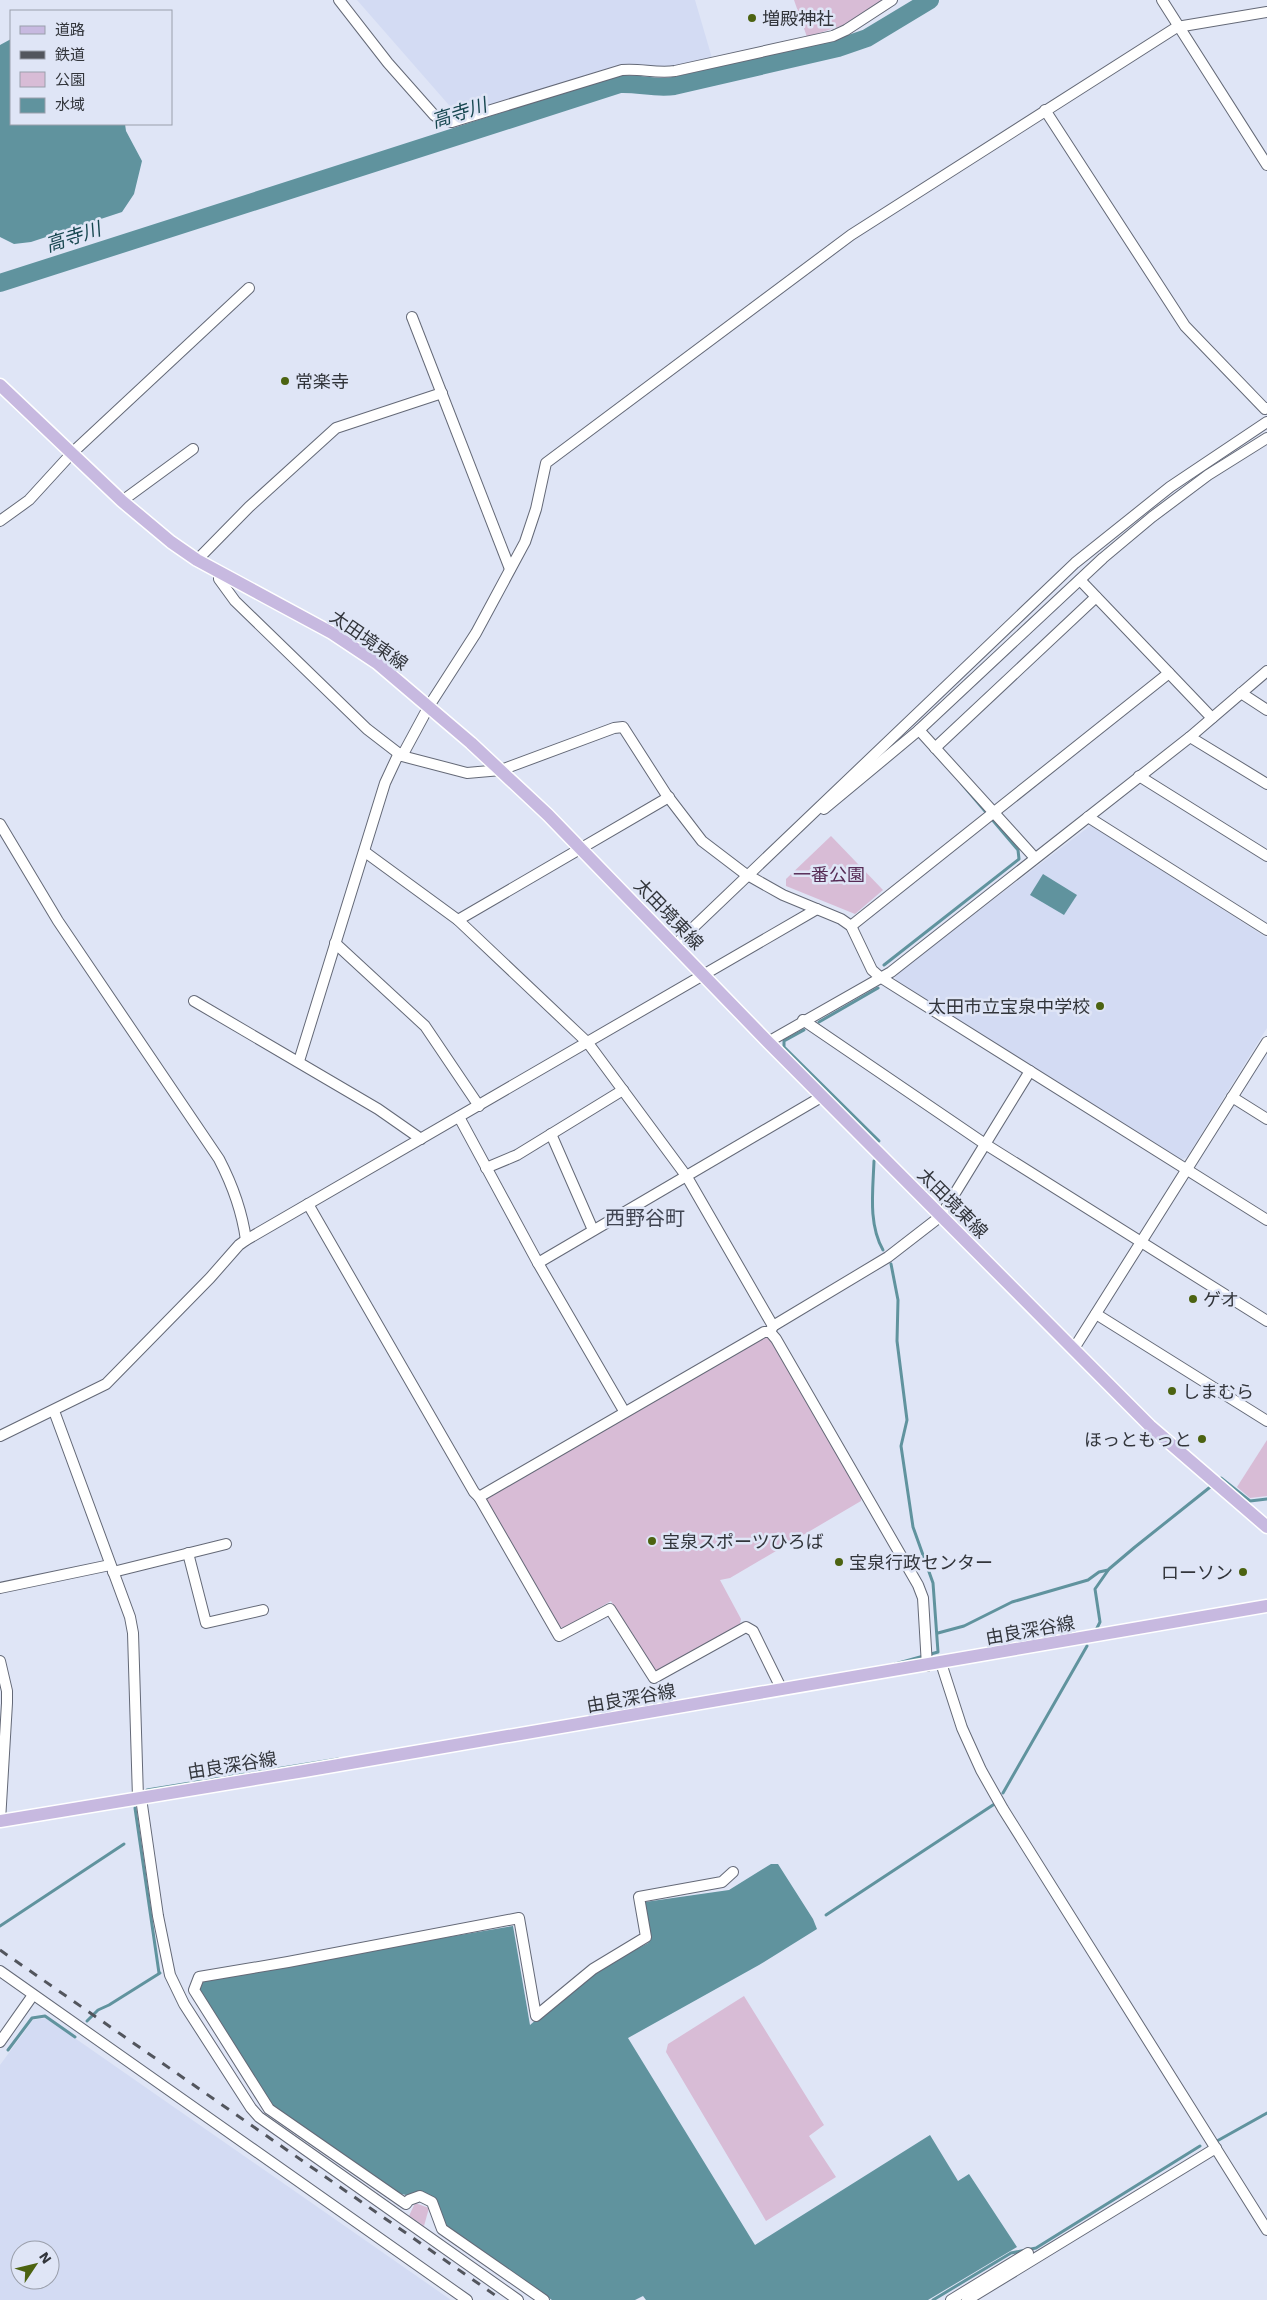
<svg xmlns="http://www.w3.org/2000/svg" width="1267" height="2300" font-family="'Work Sans','Noto Sans JP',sans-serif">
<rect width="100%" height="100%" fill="#dfe5f6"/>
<!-- built -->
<g fill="#d3dbf3" fill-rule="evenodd">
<path d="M357,0H695L712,58L668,68L622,64L464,113L455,112Z"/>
<path d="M1091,825L1267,938V1028L1187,1157L1180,1160L896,983L895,975Z"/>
<path d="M46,2018L451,2300H0V2065L33,2020ZM20,2250H50V2280H20Z"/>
</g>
<!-- green -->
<g fill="#d8bcd6">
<path d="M794,0H884L844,25L807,37Z"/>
<path d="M831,836L883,890L855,914L786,886V879Z"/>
<path d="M764,1336L770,1338L861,1495V1501L730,1578L720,1580L741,1619L740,1624L656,1672L651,1671L611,1601L565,1628L559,1627L486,1500L487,1496Z"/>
<path d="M1267,1440V1496L1250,1498L1237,1487Z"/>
<path d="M744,1996L824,2125L809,2136L836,2177L766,2221L666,2052L668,2044Z"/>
<path d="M415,2203L429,2208L424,2226L409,2216Z"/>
</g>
<!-- water -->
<g fill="#60939e">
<path d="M11,39V124H125L126,131L142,161L134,194L122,212L31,242L14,244L0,237V45Z"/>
<path d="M1043,874L1077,895L1064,915L1030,895Z"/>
<path d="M771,1864H778L813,1919L817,1929L759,1965L628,2038L755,2245L930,2135L958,2181L969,2174L1017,2247L928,2300H646L643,2296L635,2300H552L444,2227L434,2202L416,2193L406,2195L393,2192L271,2106L197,1990L201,1979L513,1926L530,2025L591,1973L648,1943L651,1938L645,1902L729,1890Z"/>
</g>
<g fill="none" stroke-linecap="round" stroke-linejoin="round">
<!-- stream -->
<g stroke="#60939e" stroke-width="3">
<path d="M884,965L1019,859L1018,850L962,784"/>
<path d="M819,1022L878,988"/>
<path d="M804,1030L784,1041V1047L879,1141"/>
<path d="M874,1161C873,1190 868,1224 883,1250"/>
<path d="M891,1264L898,1300L897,1341L907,1420L901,1446L913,1527L933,1583L938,1652L895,1664"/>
<path d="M1219,1480L1221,1478L1250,1501L1267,1499"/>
<path d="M1097,1628L1100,1622L1095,1589L1109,1569L1135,1547L1214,1484"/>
<path d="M938,1633L964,1626L1012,1602L1088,1580L1099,1572L1108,1570"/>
<path d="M147,1790L338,1759"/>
<path d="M1003,1793L1087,1646"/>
<path d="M135,1808L159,1973"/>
<path d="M826,1915L996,1803"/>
<path d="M0,1926L124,1844"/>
<path d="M87,2021L98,2010L109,2005L160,1973"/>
<path d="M8,2050L32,2018L45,2016L75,2037"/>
<path d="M1217,2141L1267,2113"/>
<path d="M933,2300L1011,2253L1036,2248L1200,2146"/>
</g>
<!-- river -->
<path stroke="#60939e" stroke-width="18" d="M0,283L620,84C638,83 656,89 674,86L838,48L867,38L930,0"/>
<defs>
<g id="minor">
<path d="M339,0L388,63L434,115L441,120L452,122L622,70C640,68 657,74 675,71L833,36L846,30L892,0"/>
<path d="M1162,0L1267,165"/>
<path d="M1045,110L1185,326L1265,409L1267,408"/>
<path d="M412,317L510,569"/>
<path d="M122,501L193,449"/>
<path d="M0,521L29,500L72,453L249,288"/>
<path d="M197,560L249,507L336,428L442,393"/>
<path d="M219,571V579L235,601L367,729L402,756L467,773L501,770L614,728L623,727L666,794L702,841L744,873L783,895L841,919L851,926L872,970L880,977L1267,1220"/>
<path d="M1080,580L1212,718"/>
<path d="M1241,693L1267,710"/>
<path d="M919,730L1035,858"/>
<path d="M1190,737L1267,784"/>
<path d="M935,748L1096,597"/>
<path d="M402,756L429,706L476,633L525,542L536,509L546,463L851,235L1177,27L1267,12"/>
<path d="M1139,776L1267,856"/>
<path d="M824,809L919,730L1103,558L1152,517L1208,475L1267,438"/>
<path d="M1088,817L1267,930"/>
<path d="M0,824L58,921L219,1159C233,1186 242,1211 246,1240"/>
<path d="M365,852L458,920L588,1043L687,1177L773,1326L770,1332"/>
<path d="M458,920L669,797"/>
<path d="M851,926L1169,673"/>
<path d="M335,943L425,1026L479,1106"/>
<path d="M675,945L1075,563L1170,487L1267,422"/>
<path d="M194,1001L378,1109L421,1139"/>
<path d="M803,1020L985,1144L1267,1321"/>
<path d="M768,1042L891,972L1190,737L1267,671"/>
<path d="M299,1061L385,783L399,753"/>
<path d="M1232,1097L1267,1119"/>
<path d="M459,1117L538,1263L624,1411"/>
<path d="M551,1134L593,1230"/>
<path d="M486,1168L517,1155L623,1090"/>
<path d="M308,1204L474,1492L479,1497"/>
<path d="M538,1263L823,1096"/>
<path d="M1096,1314L1267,1421"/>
<path d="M773,1326L888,1257L941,1216L1030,1071"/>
<path d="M1073,1350L1267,1042"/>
<path d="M54,1411L130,1617L133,1633L138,1798"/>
<path d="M0,1436L106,1384L210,1278L239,1245L246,1240L817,909"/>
<path d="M188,1553L206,1623L263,1610"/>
<path d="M113,1572L226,1544"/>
<path d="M0,1588L110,1565"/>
<path d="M0,1661L7,1691V1703L0,1821"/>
<path d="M941,1663L962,1728L981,1770L1003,1809L1267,2230"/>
<path d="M782,1690L753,1631L746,1627L654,1678L610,1609L559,1636L479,1497L764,1332H770L776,1339L918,1585L923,1598L927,1666"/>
<path d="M141,1798L158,1916L170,1975L184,2004L251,2108L259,2117L518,2300"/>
<path d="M0,1971L467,2300"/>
<path d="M0,2042L33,1995"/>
<path d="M544,2300L442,2229L432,2202L420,2196L409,2200L406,2204L269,2109L194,1990L199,1977L288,1962L519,1918L536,2016L593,1969L646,1937L639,1897L722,1882L733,1872"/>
<path d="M951,2300L1028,2253"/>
<path d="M967,2300L1216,2148"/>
</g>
<g id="major">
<path d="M0,385L122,501L171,542L197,560L332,633L377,663L471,743L548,815L768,1042L1150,1426L1267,1527"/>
<path d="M0,1821L304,1771L1267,1606"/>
</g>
</defs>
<!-- minor casing -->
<use href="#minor" stroke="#646977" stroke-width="12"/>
<!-- major casing -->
<use href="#major" stroke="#fff" stroke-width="15"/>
<!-- minor -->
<use href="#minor" stroke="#fff" stroke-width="10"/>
<!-- major -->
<use href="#major" stroke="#c7b9e0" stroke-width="12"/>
<!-- rail -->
<path stroke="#52555d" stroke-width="3" stroke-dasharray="9 9" stroke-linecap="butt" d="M0,1950L502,2300"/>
</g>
<!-- markers -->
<g fill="#4c6311" stroke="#dfe5f6" stroke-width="2">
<circle cx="752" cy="18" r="5"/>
<circle cx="285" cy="381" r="5"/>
<circle cx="1100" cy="1006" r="5"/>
<circle cx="1193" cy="1299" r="5"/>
<circle cx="1172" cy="1391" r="5"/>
<circle cx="1202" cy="1439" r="5"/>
<circle cx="652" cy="1541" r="5"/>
<circle cx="839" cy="1562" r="5"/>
<circle cx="1243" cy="1572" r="5"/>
</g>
<g text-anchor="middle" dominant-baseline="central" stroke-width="5" stroke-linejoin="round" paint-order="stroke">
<!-- poi labels -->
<g font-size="18" fill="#32353b" stroke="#dfe5f6" text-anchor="start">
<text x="762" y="18">増殿神社</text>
<text x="295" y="381">常楽寺</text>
<text x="1090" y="1006" text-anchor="end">太田市立宝泉中学校</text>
<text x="1203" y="1299">ゲオ</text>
<text x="1182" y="1391">しまむら</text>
<text x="1192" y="1439" text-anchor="end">ほっともっと</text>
<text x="662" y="1541">宝泉スポーツひろば</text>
<text x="849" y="1562">宝泉行政センター</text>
<text x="1233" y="1572" text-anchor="end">ローソン</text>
</g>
<!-- street labels -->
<g font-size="18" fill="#32353b" stroke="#dfe5f6">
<text transform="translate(369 640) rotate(35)">太田境東線</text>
<text transform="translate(669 914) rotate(46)">太田境東線</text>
<text transform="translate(953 1203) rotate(45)">太田境東線</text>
<text transform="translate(1030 1630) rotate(-10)">由良深谷線</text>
<text transform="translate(631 1698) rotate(-10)">由良深谷線</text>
<text transform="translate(232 1765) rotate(-9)">由良深谷線</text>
</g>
<!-- park labels -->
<g font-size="18" fill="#562b55" stroke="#dfe5f6">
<text x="829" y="874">一番公園</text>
</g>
<!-- water labels -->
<g font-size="19" font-style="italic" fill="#174750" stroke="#dfe5f6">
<text transform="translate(459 113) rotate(-18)">高寺川</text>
<text transform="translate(73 237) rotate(-18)">高寺川</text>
</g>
<!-- quarter labels -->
<g font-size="20" fill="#404552" stroke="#dfe5f6">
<text x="645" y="1218">西野谷町</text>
</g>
</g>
<!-- legend -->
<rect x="10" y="10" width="162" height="115" fill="#dfe5f6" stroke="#9a9fab"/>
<rect x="20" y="26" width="25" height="8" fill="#c7b9e0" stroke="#9a9fab"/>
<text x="55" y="35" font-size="15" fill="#32353b">道路</text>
<rect x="20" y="51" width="25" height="8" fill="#52555d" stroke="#9a9fab"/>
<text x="55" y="60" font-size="15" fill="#32353b">鉄道</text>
<rect x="20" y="72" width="25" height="15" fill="#d8bcd6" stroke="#9a9fab"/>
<text x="55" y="85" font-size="15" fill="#32353b">公園</text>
<rect x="20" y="98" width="25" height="15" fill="#60939e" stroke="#9a9fab"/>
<text x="55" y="110" font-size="15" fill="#32353b">水域</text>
<!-- north arrow -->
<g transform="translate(35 2265) rotate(55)"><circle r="24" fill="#dfe5f6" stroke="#9a9fab"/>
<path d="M0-4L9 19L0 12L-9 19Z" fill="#4c6311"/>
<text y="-8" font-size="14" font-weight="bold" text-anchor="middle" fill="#32353b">N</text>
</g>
</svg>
